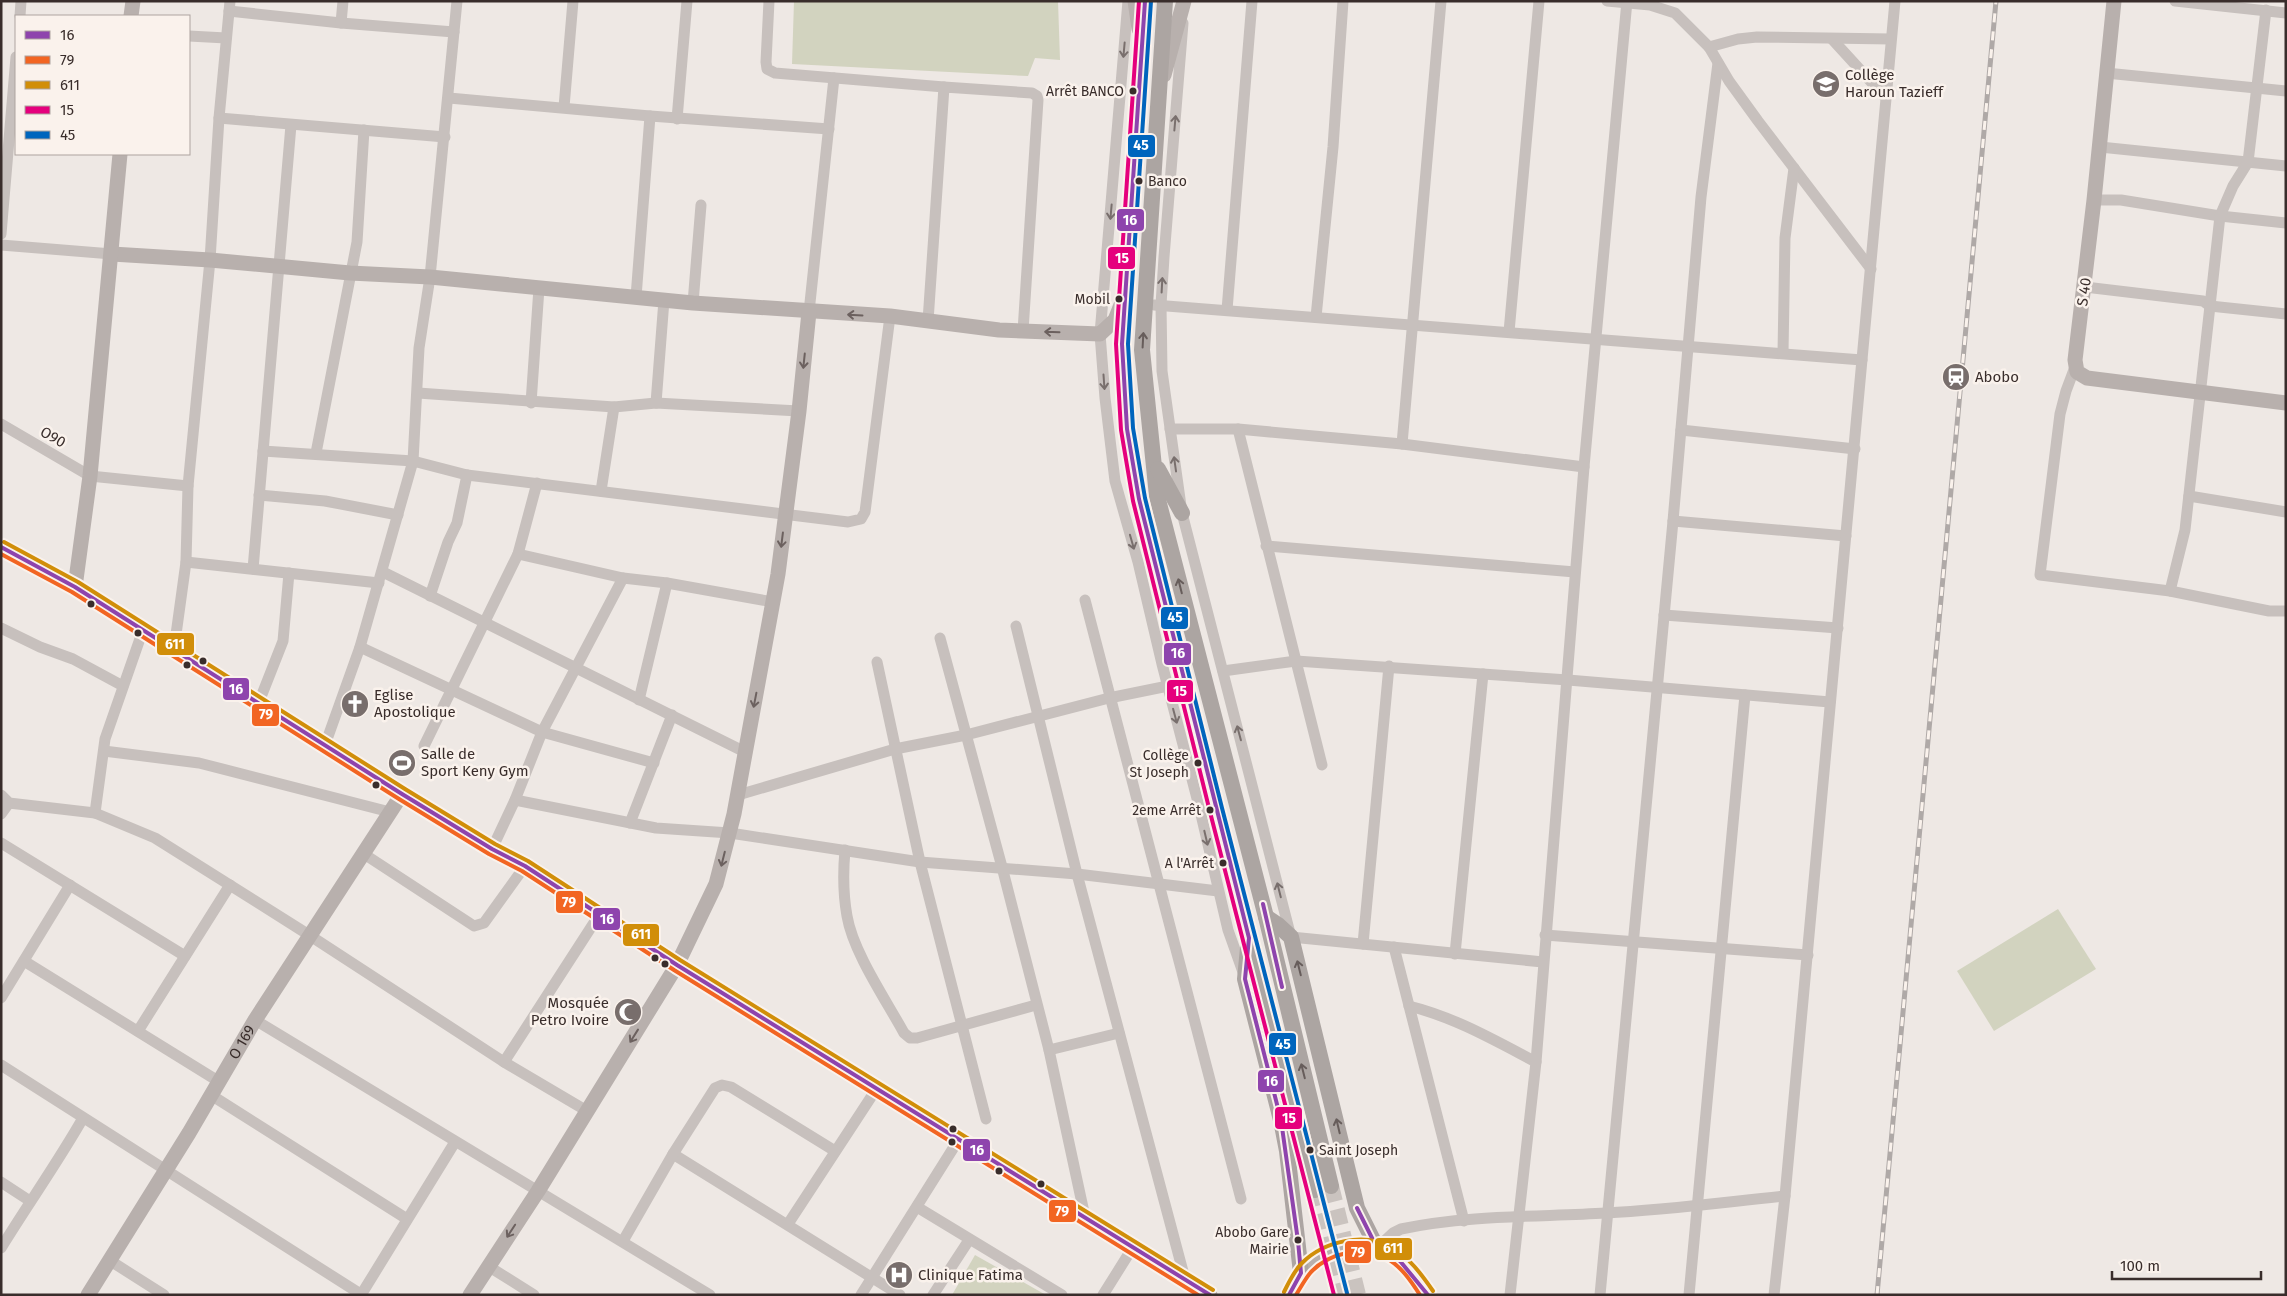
<svg xmlns="http://www.w3.org/2000/svg" width="2287" height="1296" font-family="'Fira Sans',sans-serif">
<rect width="100%" height="100%" fill="#eee8e4"/>
<!-- green -->
<g fill="#d2d3bf">
<path d="M794,1H1058L1060,60L1035,58L1028,76L792,64Z"/>
<path d="M2058,909L2096,969L1994,1031L1957,971Z"/>
<path d="M975,1255L1046,1295H952Z"/>
</g>
<g fill="none" stroke-linecap="round" stroke-linejoin="round">
<!-- primary-tunnel -->
<g stroke="#cac3bf" stroke-width="16" stroke-dasharray="16 8" stroke-linecap="butt">
<path d="M1331,1186L1358,1295"/>
<path d="M1315,1190L1341,1295"/>
</g>
<!-- street -->
<g stroke="#c7c0bd" stroke-width="11">
<path d="M769,1L766,62L767,69L775,73L944,87"/>
<path d="M1128,1L1100,334L1105,398L1115,481L1138,562L1162,664L1199,806L1228,930L1244,975"/>
<path d="M1607,1L1650,5L1675,13L1709,47L1729,81L1758,121L1871,269"/>
<path d="M2175,1L2286,13"/>
<path d="M229,11L341,23L454,32"/>
<path d="M20,16L21,1"/>
<path d="M341,23L343,1"/>
<path d="M1183,23L1164,257L1161,305L1162,371L1182,513L1291,937L1543,962"/>
<path d="M189,36L226,38"/>
<path d="M1832,39L1885,97"/>
<path d="M1709,47L1738,39L1757,37L1891,39"/>
<path d="M2106,73L2286,91"/>
<path d="M449,98L650,116L829,129"/>
<path d="M564,107L573,1"/>
<path d="M219,118L445,137"/>
<path d="M677,119L687,1"/>
<path d="M2100,147L2286,166"/>
<path d="M2094,200H2121L2220,216L2286,223"/>
<path d="M1,234L16,57"/>
<path d="M1,245L112,254"/>
<path d="M2085,287L2203,301L2210,306L2286,314"/>
<path d="M636,297L650,116"/>
<path d="M693,303L701,205"/>
<path d="M1154,305L1862,360"/>
<path d="M1227,310L1252,1"/>
<path d="M809,312L834,78"/>
<path d="M1316,317L1333,147L1343,1"/>
<path d="M928,321L944,87L1032,93L1037,96L1038,100L1023,331"/>
<path d="M1509,332L1539,1"/>
<path d="M1783,353L1785,238L1794,168"/>
<path d="M2075,367L2066,391L2060,414L2040,575L2170,591L2269,611H2286"/>
<path d="M418,393L614,407L656,403L799,411"/>
<path d="M531,403L539,288"/>
<path d="M656,403L664,300"/>
<path d="M1,424L90,476L188,486"/>
<path d="M1170,429H1238L1402,444L1584,467"/>
<path d="M1238,429L1322,765"/>
<path d="M1681,430L1855,449"/>
<path d="M1402,444L1441,1"/>
<path d="M263,451L413,461L467,475L848,522L861,519L865,512L890,316"/>
<path d="M316,453L357,242L364,130"/>
<path d="M601,491L614,407"/>
<path d="M259,495L325,501L398,515"/>
<path d="M2189,496L2286,512"/>
<path d="M1673,521L1846,536"/>
<path d="M1266,546L1575,572"/>
<path d="M518,554L623,578L667,583L773,602"/>
<path d="M186,562L379,583"/>
<path d="M253,569L291,125"/>
<path d="M383,572L745,752"/>
<path d="M2170,591L2185,530L2220,216L2233,186L2248,162L2266,10"/>
<path d="M430,596L448,542L457,523L467,475"/>
<path d="M1085,600L1241,1199"/>
<path d="M1664,615L1838,628"/>
<path d="M1016,626L1077,874L1185,1279"/>
<path d="M1,628L40,647L73,659L123,686"/>
<path d="M940,638L1002,867L1049,1050L1085,1217"/>
<path d="M360,647L542,732L654,763"/>
<path d="M174,649L186,562L188,486L210,260L219,118L230,1"/>
<path d="M877,662L920,862L986,1119"/>
<path d="M1223,671L1296,661L1568,680L1830,702"/>
<path d="M639,700L667,583"/>
<path d="M259,702L283,641L289,573"/>
<path d="M325,745L360,647L413,461L419,348L430,277L457,1"/>
<path d="M424,746L518,554L537,483"/>
<path d="M104,751L199,763L390,812"/>
<path d="M1,795L9,803L95,813L155,838L309,935L504,1062L587,1111"/>
<path d="M738,795L895,749L966,735L1109,698L1168,686"/>
<path d="M515,800L656,828L730,833L920,862L1077,874L1218,891"/>
<path d="M95,813L105,739L143,630"/>
<path d="M1,814L9,803"/>
<path d="M630,823L672,715"/>
<path d="M1,843L185,956"/>
<path d="M492,849L515,800L542,732L623,578"/>
<path d="M845,850C843,872 843,894 847,916C853,952 886,1000 904,1033L910,1038H917L1036,1005"/>
<path d="M364,854L474,926L484,923L525,866"/>
<path d="M1545,935L1808,955"/>
<path d="M1363,944L1389,666"/>
<path d="M1394,947L1464,1221"/>
<path d="M1455,954L1483,674"/>
<path d="M24,961L218,1081"/>
<path d="M1,998L70,885"/>
<path d="M1409,1006C1454,1017 1494,1040 1536,1062"/>
<path d="M255,1020L710,1295"/>
<path d="M138,1031L230,885"/>
<path d="M1049,1050L1119,1033"/>
<path d="M504,1062L599,915"/>
<path d="M1,1065L362,1295"/>
<path d="M211,1095L407,1219"/>
<path d="M673,1154L900,1295"/>
<path d="M1,1182L30,1201"/>
<path d="M917,1207L1062,1295"/>
<path d="M788,1224L877,1088"/>
<path d="M623,1241L673,1154L715,1088L722,1085L731,1087L835,1151"/>
<path d="M1,1248C28,1204 58,1162 83,1118"/>
<path d="M1377,1248L1393,1233L1401,1229C1468,1215 1538,1217 1606,1213C1666,1210 1726,1202 1785,1196"/>
<path d="M109,1260L164,1295"/>
<path d="M488,1266L534,1295"/>
<path d="M361,1295L455,1142"/>
<path d="M861,1295L959,1139"/>
<path d="M933,1295L969,1240"/>
<path d="M1103,1295L1133,1247"/>
<path d="M1510,1295L1536,1062L1584,467L1627,1"/>
<path d="M1600,1295L1673,521L1701,197L1718,63"/>
<path d="M1689,1295L1745,695"/>
<path d="M1774,1295L1785,1196L1895,1"/>
</g>
<!-- secondary -->
<g stroke="#b8b0ad" stroke-width="15">
<path d="M1135,1L1139,29"/>
<path d="M2114,1L2094,200L2075,360L2077,372L2087,378L2286,403"/>
<path d="M131,16L133,1"/>
<path d="M1164,75L1184,1"/>
<path d="M112,254L210,260L350,273L430,277L693,303L890,316L999,330L1100,334L1115,320L1123,300"/>
<path d="M1,547L75,587L143,630L316,738L402,794L492,849L525,866L677,965L1210,1295"/>
<path d="M75,587L90,476L120,154"/>
<path id="s1" d="M88,1295L189,1133L255,1020L402,794"/>
<path d="M470,1295L538,1191L677,965L716,884L734,814L778,574L799,411L809,312"/>
<path d="M1289,1295C1295,1285 1300,1274 1308,1266C1326,1247 1365,1239 1388,1252C1405,1262 1417,1279 1428,1295"/>
</g>
<!-- primary -->
<g stroke="#aca5a2" stroke-width="16">
<path d="M1145,1L1122,344L1127,429L1139,499L1216,810L1315,1190"/>
<path d="M1165,1L1142,350L1157,496L1266,917L1331,1186"/>
<path d="M1158,469L1182,513"/>
<path d="M1266,917L1278,925L1291,937L1357,1208L1377,1248"/>
<path d="M1248,948L1245,979L1281,1120L1287,1151L1301,1273"/>
</g>
<defs>
<path id="rail" d="M1877,1295L1996,1"/>
</defs>
<!-- rail casing -->
<use href="#rail" stroke="#afa9a7" stroke-width="5"/>
<!-- rail -->
<use href="#rail" stroke="#faf2ec" stroke-width="3" stroke-dasharray="9" stroke-linecap="butt"/>
<defs>
<g id="bus-1">
<path d="M1145,1L1122,344L1127,429L1139,499L1249,938L1245,979L1281,1120L1298,1241L1301,1273L1289,1295"/>
<path d="M1,547L75,587L402,794L492,849L525,866L677,965L1210,1295"/>
<path d="M1263,904L1282,987"/>
<path d="M1357,1208L1377,1248L1400,1261L1428,1295"/>
</g>
<g id="bus-2">
<path d="M1,554L72,592L399,799L489,854L522,871L674,970L1198,1295"/>
<path d="M1296,1295C1301,1287 1305,1279 1311,1272C1329,1253 1363,1245 1386,1258C1401,1266 1411,1281 1420,1295"/>
</g>
<g id="bus-3">
<path d="M4,542L78,582L405,789L495,844L528,861L680,960L1213,1290"/>
<path d="M1284,1292C1289,1282 1294,1271 1302,1263C1324,1241 1364,1232 1391,1247C1409,1257 1422,1275 1433,1291"/>
</g>
<path id="bus-4" d="M1139,1L1116,344L1121,430L1133,501L1210,812L1334,1295"/>
<path id="bus-5" d="M1151,1L1128,344L1133,428L1145,498L1222,808L1347,1293"/>
</defs>
<!-- bus-1 casing -->
<use href="#bus-1" stroke="#faf2ec" stroke-width="8"/>
<!-- bus-2 casing -->
<use href="#bus-2" stroke="#faf2ec" stroke-width="8"/>
<!-- bus-3 casing -->
<use href="#bus-3" stroke="#faf2ec" stroke-width="8"/>
<!-- bus-4 casing -->
<use href="#bus-4" stroke="#faf2ec" stroke-width="8"/>
<!-- bus-5 casing -->
<use href="#bus-5" stroke="#faf2ec" stroke-width="8"/>
<!-- bus-1 -->
<use href="#bus-1" stroke="#8e44ad" stroke-width="4"/>
<!-- bus-2 -->
<use href="#bus-2" stroke="#f26522" stroke-width="4"/>
<!-- bus-3 -->
<use href="#bus-3" stroke="#d18e09" stroke-width="4"/>
<!-- bus-4 -->
<use href="#bus-4" stroke="#e5007d" stroke-width="4"/>
<!-- bus-5 -->
<use href="#bus-5" stroke="#0065bd" stroke-width="4"/>
</g>
<!-- one-way arrows -->
<defs><path id="oneway-shaft" d="M-6 0H5M1.5-3L5.5 0L1.5 3" fill="none" stroke-width="1.6" stroke-linecap="round" stroke-linejoin="round" transform="scale(1.25)"/></defs>
<g stroke="#796f6d">
<use href="#oneway-shaft" transform="translate(1124 50) rotate(95)"/>
<use href="#oneway-shaft" transform="translate(1175 123) rotate(-85)"/>
<use href="#oneway-shaft" transform="translate(1111 212) rotate(95)"/>
<use href="#oneway-shaft" transform="translate(1162 285) rotate(-87)"/>
<use href="#oneway-shaft" transform="translate(1104 382) rotate(86)"/>
<use href="#oneway-shaft" transform="translate(1175 464) rotate(-98)"/>
<use href="#oneway-shaft" transform="translate(1132 542) rotate(74)"/>
<use href="#oneway-shaft" transform="translate(1175 716) rotate(75)"/>
<use href="#oneway-shaft" transform="translate(1239 733) rotate(-105)"/>
<use href="#oneway-shaft" transform="translate(1206 838) rotate(77)"/>
<use href="#oneway-shaft" transform="translate(1279 890) rotate(-104)"/>
</g>
<g stroke="#6c615f">
<use href="#oneway-shaft" transform="translate(855 315) rotate(-177)"/>
<use href="#oneway-shaft" transform="translate(1052 332) rotate(-178)"/>
<use href="#oneway-shaft" transform="translate(804 361) rotate(96)"/>
<use href="#oneway-shaft" transform="translate(782 540) rotate(97)"/>
<use href="#oneway-shaft" transform="translate(755 700) rotate(101)"/>
<use href="#oneway-shaft" transform="translate(723 859) rotate(104)"/>
<use href="#oneway-shaft" transform="translate(634 1036) rotate(122)"/>
<use href="#oneway-shaft" transform="translate(511 1231) rotate(123)"/>
</g>
<g stroke="#675d5b">
<use href="#oneway-shaft" transform="translate(1143 340) rotate(-87)"/>
<use href="#oneway-shaft" transform="translate(1180 586) rotate(-104)"/>
<use href="#oneway-shaft" transform="translate(1299 968) rotate(-104)"/>
<use href="#oneway-shaft" transform="translate(1303 1071) rotate(-104)"/>
<use href="#oneway-shaft" transform="translate(1338 1126) rotate(-103)"/>
</g>
<!-- icons -->
<defs>
<symbol id="university-disc" viewBox="-11 -11 22 22"><circle r="9.5" fill="#786e6c" stroke="#faf2ec"/><path d="M0-5L7-2L0 1L-7-2ZM-4 1L0 2.5L4 1V4Q0 6-4 4Z" fill="#fff"/></symbol>
<symbol id="station-disc" viewBox="-11 -11 22 22"><circle r="9.5" fill="#786e6c" stroke="#faf2ec"/><path d="M-3-6H3Q5-6 5-4V2Q5 4 3 4L4.5 6H3L1.5 4h-3L-3 6H-4.5L-3 4Q-5 4-5 2V-4Q-5-6-3-6ZM-3.5-4v3h7v-3ZM-3.5 1v1.5H-2V1ZM2 1v1.5H3.5V1Z" fill="#fff"/></symbol>
<symbol id="church-disc" viewBox="-11 -11 22 22"><circle r="9.5" fill="#786e6c" stroke="#faf2ec"/><path d="M-1.2-6h2.4v3.5h3.3v2.4h-3.3V6h-2.4V-.1h-3.3v-2.4h3.3Z" fill="#fff"/></symbol>
<symbol id="stadium-disc" viewBox="-11 -11 22 22"><circle r="9.5" fill="#786e6c" stroke="#faf2ec"/><path d="M0-5a6.5 5 0 1 0 0 10a6.5 5 0 1 0 0-10ZM-3.5-1.8h7v3.6h-7Z" fill="#fff"/></symbol>
<symbol id="mosque-disc" viewBox="-11 -11 22 22"><circle r="9.5" fill="#786e6c" stroke="#faf2ec"/><path d="M3.5-4.9A6 6 0 1 0 3.5 4.9A5 5 0 1 1 3.5-4.9Z" fill="#fff"/></symbol>
<symbol id="hospital-disc" viewBox="-11 -11 22 22"><circle r="9.5" fill="#786e6c" stroke="#faf2ec"/><path d="M-5-5h3v3.5h4V-5h3V5h-3V1.5h-4V5h-3Z" fill="#fff"/></symbol>
</defs>
<g fill-rule="evenodd">
<use href="#university-disc" x="1810" y="68" width="32" height="32"/>
<use href="#station-disc" x="1940" y="361" width="32" height="32"/>
<use href="#church-disc" x="339" y="688" width="32" height="32"/>
<use href="#stadium-disc" x="386" y="747" width="32" height="32"/>
<use href="#mosque-disc" x="612" y="996" width="32" height="32"/>
<use href="#hospital-disc" x="883" y="1259" width="32" height="32"/>
</g>
<!-- markers -->
<g fill="#392d2b" stroke="#faf2ec" stroke-width="2">
<circle cx="1133" cy="91" r="4.5"/>
<circle cx="1139" cy="181" r="4.5"/>
<circle cx="1119" cy="299" r="4.5"/>
<circle cx="91" cy="604" r="4.5"/>
<circle cx="138" cy="633" r="4.5"/>
<circle cx="203" cy="661" r="4.5"/>
<circle cx="187" cy="665" r="4.5"/>
<circle cx="1198" cy="763" r="4.5"/>
<circle cx="376" cy="785" r="4.5"/>
<circle cx="1210" cy="810" r="4.5"/>
<circle cx="1223" cy="863" r="4.5"/>
<circle cx="655" cy="958" r="4.5"/>
<circle cx="665" cy="964" r="4.5"/>
<circle cx="953" cy="1129" r="4.5"/>
<circle cx="952" cy="1142" r="4.5"/>
<circle cx="1310" cy="1150" r="4.5"/>
<circle cx="999" cy="1171" r="4.5"/>
<circle cx="1041" cy="1184" r="4.5"/>
<circle cx="1298" cy="1240" r="4.5"/>
</g>
<g text-anchor="middle" dominant-baseline="central" stroke-width="5" stroke-linejoin="round" paint-order="stroke">
<!-- bus labels -->
<g font-size="14" fill="#392d2b" stroke="#faf2ec" text-anchor="end">
<text x="1124" y="91">Arrêt BANCO</text>
<text x="1148" y="181" text-anchor="start">Banco</text>
<text x="1110" y="299">Mobil</text>
<text x="1189" y="755">Collège<tspan x="1189" dy="17">St Joseph</tspan></text>
<text x="1201" y="810">2eme Arrêt</text>
<text x="1214" y="863">A l'Arrêt</text>
<text x="1319" y="1150" text-anchor="start">Saint Joseph</text>
<text x="1289" y="1232">Abobo Gare<tspan x="1289" dy="17">Mairie</tspan></text>
</g>
<!-- poi labels -->
<g font-size="15" fill="#392d2b" stroke="#faf2ec" text-anchor="start">
<text x="1845" y="75">Collège<tspan x="1845" dy="17">Haroun Tazieff</tspan></text>
<text x="1975" y="377">Abobo</text>
<text x="374" y="695">Eglise<tspan x="374" dy="17">Apostolique</tspan></text>
<text x="421" y="754">Salle de<tspan x="421" dy="17">Sport Keny Gym</tspan></text>
<text x="609" y="1003" text-anchor="end">Mosquée<tspan x="609" dy="17">Petro Ivoire</tspan></text>
<text x="918" y="1275">Clinique Fatima</text>
</g>
<!-- street labels -->
<g font-size="15" fill="#392d2b" stroke="#faf2ec">
<text transform="translate(2084 292) rotate(-82)">S 40</text>
<text transform="translate(53 437) rotate(30)">O90</text>
<text stroke="none"><textPath href="#s1" startOffset="296">O 169</textPath></text>
</g>
</g>
<g stroke="#faf2ec" stroke-width="2">
<rect x="1127" y="134" width="29" height="24" rx="5" fill="#0065bd"/>
<rect x="1116" y="208" width="29" height="24" rx="5" fill="#8e44ad"/>
<rect x="1107" y="246" width="29" height="24" rx="5" fill="#e5007d"/>
<rect x="1160" y="606" width="29" height="24" rx="5" fill="#0065bd"/>
<rect x="156" y="632" width="39" height="24" rx="5" fill="#d18e09"/>
<rect x="1163" y="642" width="29" height="24" rx="5" fill="#8e44ad"/>
<rect x="222" y="677" width="28" height="24" rx="5" fill="#8e44ad"/>
<rect x="1166" y="679" width="28" height="24" rx="5" fill="#e5007d"/>
<rect x="251" y="703" width="29" height="24" rx="5" fill="#f26522"/>
<rect x="555" y="890" width="29" height="24" rx="5" fill="#f26522"/>
<rect x="592" y="907" width="29" height="24" rx="5" fill="#8e44ad"/>
<rect x="622" y="923" width="38" height="24" rx="5" fill="#d18e09"/>
<rect x="1268" y="1032" width="29" height="24" rx="5" fill="#0065bd"/>
<rect x="1257" y="1069" width="28" height="24" rx="5" fill="#8e44ad"/>
<rect x="1274" y="1106" width="29" height="24" rx="5" fill="#e5007d"/>
<rect x="962" y="1138" width="29" height="24" rx="5" fill="#8e44ad"/>
<rect x="1048" y="1199" width="29" height="24" rx="5" fill="#f26522"/>
<rect x="1374" y="1237" width="39" height="24" rx="5" fill="#d18e09"/>
<rect x="1344" y="1240" width="28" height="24" rx="5" fill="#f26522"/>
</g>
<g font-size="14" text-anchor="middle" font-weight="bold" fill="#fff">
<text x="1141" y="150">45</text>
<text x="1130" y="225">16</text>
<text x="1122" y="263">15</text>
<text x="1175" y="622">45</text>
<text x="175" y="649">611</text>
<text x="1178" y="658">16</text>
<text x="236" y="694">16</text>
<text x="1180" y="696">15</text>
<text x="266" y="719">79</text>
<text x="569" y="907">79</text>
<text x="607" y="924">16</text>
<text x="641" y="939">611</text>
<text x="1283" y="1049">45</text>
<text x="1271" y="1086">16</text>
<text x="1289" y="1123">15</text>
<text x="977" y="1155">16</text>
<text x="1062" y="1216">79</text>
<text x="1393" y="1253">611</text>
<text x="1358" y="1257">79</text>
</g>
<!-- border -->
<rect width="2287" height="1296" fill="none" stroke="#392d2b" stroke-width="5"/>
<!-- legend -->
<rect x="15" y="15" width="175" height="140" fill="#faf2ec" stroke="#ada39f"/>
<rect x="25" y="31" width="25" height="8" fill="#8e44ad" stroke="#ada39f"/>
<text x="60" y="40" font-size="15" fill="#392d2b">16</text>
<rect x="25" y="56" width="25" height="8" fill="#f26522" stroke="#ada39f"/>
<text x="60" y="65" font-size="15" fill="#392d2b">79</text>
<rect x="25" y="81" width="25" height="8" fill="#d18e09" stroke="#ada39f"/>
<text x="60" y="90" font-size="15" fill="#392d2b">611</text>
<rect x="25" y="106" width="25" height="8" fill="#e5007d" stroke="#ada39f"/>
<text x="60" y="115" font-size="15" fill="#392d2b">15</text>
<rect x="25" y="131" width="25" height="8" fill="#0065bd" stroke="#ada39f"/>
<text x="60" y="140" font-size="15" fill="#392d2b">45</text>
<!-- scale -->
<path d="M2112 1271v8h149v-8" fill="none" stroke="#392d2b" stroke-width="2.5"/>
<text x="2120" y="1271" font-size="15" fill="#392d2b" stroke="#faf2ec" stroke-width="4" paint-order="stroke">100 m</text>
</svg>
